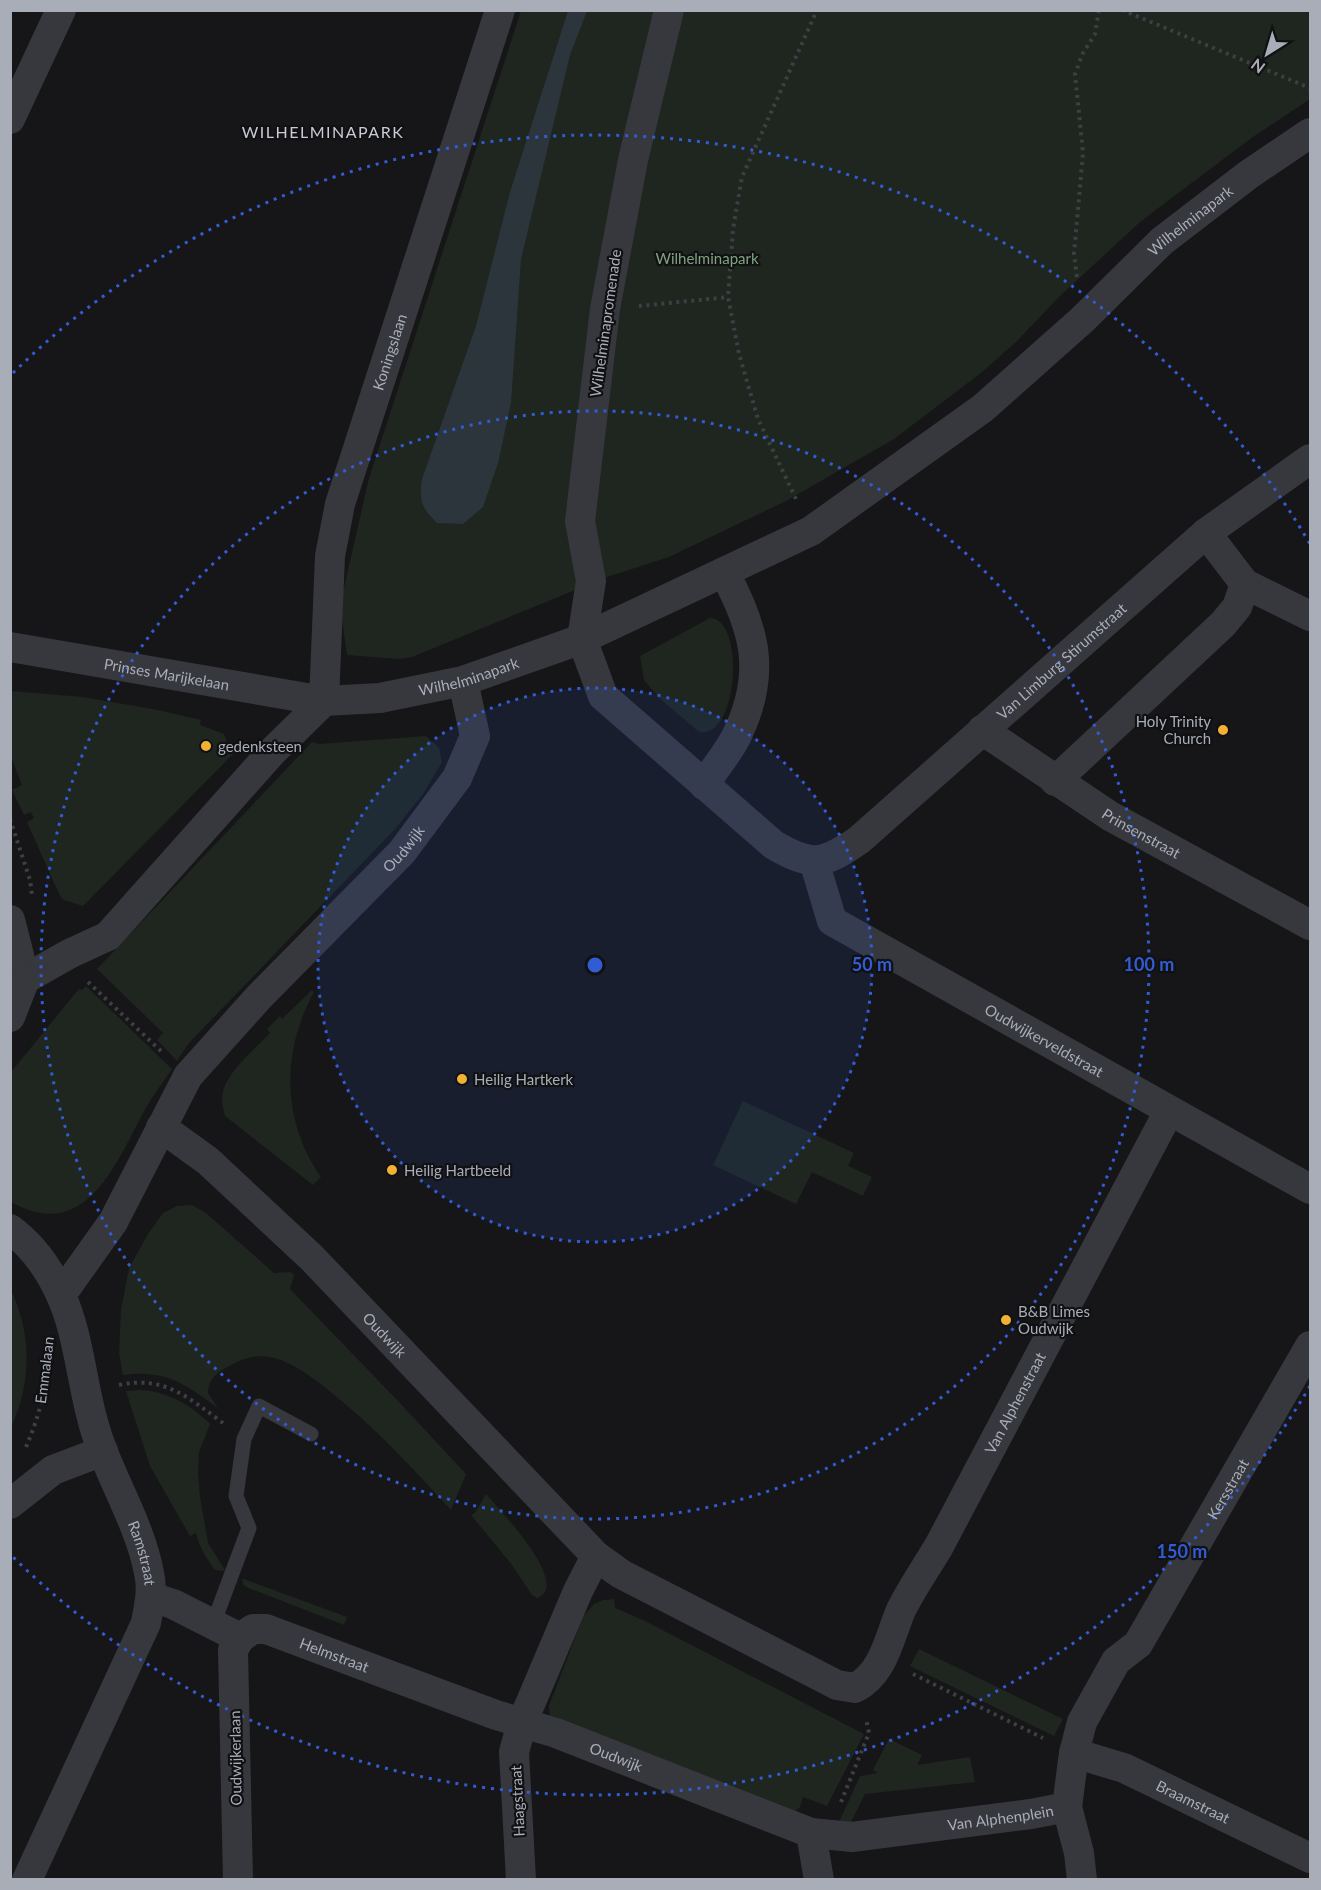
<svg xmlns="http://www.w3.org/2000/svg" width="1321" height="1890" font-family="Lato,sans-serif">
<rect width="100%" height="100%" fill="#161618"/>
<!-- green -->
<g fill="#1e261f">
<path d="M521,11H1310V99L1250,139L1140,222L1059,297L1016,342L981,373L894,439L786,501L669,557L607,577L412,657L398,659L347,655L340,605L369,478Z"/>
<path d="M710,618C745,618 739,740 699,732L658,697L644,680L640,656Z"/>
<path d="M11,691L83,697L158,710L201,720L200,725L224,734L228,744L232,742L235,752L83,906L64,900L60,896L27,822L34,818L31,812L24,815L12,790L22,785L11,757Z"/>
<path d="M426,736L439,748L442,762L423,794L395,829L189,1043L177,1061L157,1040L163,1033L97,969L312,742L319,744Z"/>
<path d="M86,986L172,1069C162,1084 150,1099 142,1115C114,1168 84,1243 11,1202V1072L79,989L82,990Z"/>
<path d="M312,990L314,992C281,1052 282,1121 321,1177L313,1185L225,1116C223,1108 221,1100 223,1092C227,1072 256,1048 270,1033L267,1029L280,1016L282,1019Z"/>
<path d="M743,1101L854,1153L848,1166L872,1177L863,1196L812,1172L796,1204L713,1165Z"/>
<path d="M192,1205L206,1213L274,1273L290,1272L294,1275L290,1289L398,1401L466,1474L451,1510C413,1469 376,1428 332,1393C316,1380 298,1366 278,1359C263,1354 246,1356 233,1364C220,1371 208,1377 208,1393L218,1408C185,1384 166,1369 123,1375L119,1353L121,1310L129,1268L148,1234L163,1213L177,1206Z"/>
<path d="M10,1288C32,1333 32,1382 11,1427Z"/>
<path d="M141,1390C169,1392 191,1405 210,1424L199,1452L198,1473L200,1497L208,1543L225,1570L224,1571L215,1570C206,1558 200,1548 196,1533L190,1536L150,1466L126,1391Z"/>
<path d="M486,1494C497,1507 573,1585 537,1598L532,1595L512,1565L471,1515L475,1513Z"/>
<path d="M242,1579H244L347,1617L344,1625L246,1587L243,1584Z"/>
<path d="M614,1599L615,1608L645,1621L864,1734L827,1806L803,1797L800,1807L793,1813L550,1717L549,1706L583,1617L594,1604L603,1600Z"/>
<path d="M919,1649L1063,1719L1054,1736L910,1666Z"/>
<path d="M889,1739L922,1755L917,1765L970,1757L975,1782L865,1794L851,1822H839L860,1776L878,1773L873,1770Z"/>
</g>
<!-- water -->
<path fill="#2c353c" d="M568,11H587L570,55L521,259L511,403L498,463L483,507L463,524L437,523C421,507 419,501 422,479L476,326L510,192Z"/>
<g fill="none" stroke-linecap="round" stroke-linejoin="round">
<!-- path -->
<g stroke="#3d3f44" stroke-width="4" stroke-dasharray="3 4.5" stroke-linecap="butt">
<path d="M1122,10L1310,88"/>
<path d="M1077,277L1074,254L1083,153L1075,74L1083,53L1095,34L1099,10"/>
<path d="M639,306L728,297"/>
<path d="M796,499L758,419L739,354L728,297L733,229L742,177L817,10"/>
<path d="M10,819L30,880L32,895"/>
<path d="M88,982L163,1053"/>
<path d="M119,1385C164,1375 189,1398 223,1423"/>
<path d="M26,1447C36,1424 43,1401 46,1376"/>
<path d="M913,1674L1043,1738"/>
<path d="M841,1802L869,1733L866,1719"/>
</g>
<!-- lane -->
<path stroke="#37383d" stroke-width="15" d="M213,1624L249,1528L236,1496L244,1439L259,1406L311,1434"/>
<!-- street -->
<g stroke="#37383d" stroke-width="30">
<path id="s1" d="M669,10L633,160L605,309L580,521L591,581L582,639L603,696L774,845C812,867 823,865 859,840L1206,533L1310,459"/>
<path d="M10,119L61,10"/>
<path d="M1206,533L1245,584L1310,616"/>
<path id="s2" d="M10,647L324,701L380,698L463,681L582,639L811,531L983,408L1082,320L1162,241L1248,175L1310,133"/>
<path id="s3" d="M324,701L330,556L340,504L500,10"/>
<path id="s4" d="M982,730L1110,816L1310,925"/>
<path d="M1055,781L1223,624L1237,607L1245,584"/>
<path d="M704,785C714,769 729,752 737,735C767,673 755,629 724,572"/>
<path id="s5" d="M814,861L832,921L1310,1189"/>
<path d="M10,920L25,979"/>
<path d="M25,979L69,954L108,936L272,752L324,701"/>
<path d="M10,1017L25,979"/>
<path id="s6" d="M161,1127L208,1161L312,1258L596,1556L621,1574L837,1685L855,1688C884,1673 889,1638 901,1610C912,1588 926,1568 939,1546L1169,1111"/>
<path id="s7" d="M10,1229C33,1246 48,1267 60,1293C78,1332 81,1377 92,1418C105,1471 139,1519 149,1573C153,1590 149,1606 146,1623L27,1880"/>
<path id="s8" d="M61,1295L113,1222L188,1076L259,997L402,852L457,778L475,736L463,681"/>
<path d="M10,1504L53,1470L103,1451"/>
<path id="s9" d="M151,1597L173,1604L240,1638L253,1629H266L496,1715L556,1733L811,1833L852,1837L1031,1814L1067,1807"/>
<path id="s10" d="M1074,1753L1124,1768L1310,1858"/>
<path d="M811,1833L819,1880"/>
<path d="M238,1880L233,1650L240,1638"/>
<path d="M521,1880L514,1752L522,1723L578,1591L596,1556"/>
<path id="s11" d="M1082,1880L1079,1853L1067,1807L1074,1753L1082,1722L1116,1661L1138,1644L1310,1346"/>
</g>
</g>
<!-- distance rings -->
<circle cx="595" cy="965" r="277" fill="#325cd3" fill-opacity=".12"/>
<g fill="none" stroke="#325cd3" stroke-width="3" stroke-dasharray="3 6">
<circle cx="595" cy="965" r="277"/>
<circle cx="595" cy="965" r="554"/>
<path d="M1310 1386A830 830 0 0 1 13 1557M13 373A830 830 0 0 1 1310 544"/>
</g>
<!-- markers -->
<g fill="#f2b134" stroke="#111113" stroke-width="2">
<circle cx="1223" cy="730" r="6"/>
<circle cx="206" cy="746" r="6"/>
<circle cx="462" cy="1079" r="6"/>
<circle cx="392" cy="1170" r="6"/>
<circle cx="1006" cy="1320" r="6"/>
</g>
<g text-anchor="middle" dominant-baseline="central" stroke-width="4.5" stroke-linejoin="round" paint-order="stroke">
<!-- street labels -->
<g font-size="15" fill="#a8adb8" stroke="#111113">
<text stroke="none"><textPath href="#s2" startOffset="1330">Wilhelminapark</textPath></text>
<text transform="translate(605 323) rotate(-82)">Wilhelminapromenade</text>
<text stroke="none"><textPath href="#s3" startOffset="358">Koningslaan</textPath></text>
<text stroke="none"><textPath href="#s1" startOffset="1290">Van Limburg Stirumstraat</textPath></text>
<text stroke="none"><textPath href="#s2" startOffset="159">Prinses Marijkelaan</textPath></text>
<text stroke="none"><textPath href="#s2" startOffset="466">Wilhelminapark</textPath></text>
<text stroke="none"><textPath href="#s4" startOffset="190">Prinsenstraat</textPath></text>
<text stroke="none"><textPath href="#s8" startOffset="567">Oudwijk</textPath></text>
<text stroke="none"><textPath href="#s5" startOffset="306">Oudwijkerveldstraat</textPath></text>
<text stroke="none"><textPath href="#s6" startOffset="306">Oudwijk</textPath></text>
<text transform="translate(44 1370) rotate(-83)">Emmalaan</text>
<text stroke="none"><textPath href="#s6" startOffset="1233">Van Alphenstraat</textPath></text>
<text stroke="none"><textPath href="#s11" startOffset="438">Kersstraat</textPath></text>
<text stroke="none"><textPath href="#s7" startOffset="356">Ramstraat</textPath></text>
<text stroke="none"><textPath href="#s9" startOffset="200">Helmstraat</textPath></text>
<text stroke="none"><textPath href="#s9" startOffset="500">Oudwijk</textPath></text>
<text transform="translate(235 1758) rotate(-91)">Oudwijkerlaan</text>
<text transform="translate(517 1801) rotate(-93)">Haagstraat</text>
<text stroke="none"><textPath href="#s10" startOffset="129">Braamstraat</textPath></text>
<text stroke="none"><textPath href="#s9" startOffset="900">Van Alphenplein</textPath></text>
</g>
<!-- park labels -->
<g font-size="15" fill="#7fa381" stroke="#111113">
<text x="707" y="258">Wilhelminapark</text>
</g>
<!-- poi labels -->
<g font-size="15" fill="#a8adb8" stroke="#111113" text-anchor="start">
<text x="1211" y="721" text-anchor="end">Holy Trinity<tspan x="1211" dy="17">Church</tspan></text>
<text x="218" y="746">gedenksteen</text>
<text x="474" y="1079">Heilig Hartkerk</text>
<text x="404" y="1170">Heilig Hartbeeld</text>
<text x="1018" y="1311">B&amp;B Limes<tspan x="1018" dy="17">Oudwijk</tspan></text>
</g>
<!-- neighbourhood labels -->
<g font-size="16" letter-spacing="1.5" fill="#c9ccd4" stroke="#111113">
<text x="323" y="131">WILHELMINAPARK</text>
</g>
</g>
<circle cx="595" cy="965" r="9" fill="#325cd3" stroke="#111113" stroke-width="3"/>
<g font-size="18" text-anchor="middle" font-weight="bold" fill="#325cd3" stroke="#111113" stroke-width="4.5" stroke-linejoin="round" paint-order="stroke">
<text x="872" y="971">50 m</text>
<text x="1149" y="971">100 m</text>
<text x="1182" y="1558">150 m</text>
</g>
<!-- border -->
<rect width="1321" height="1890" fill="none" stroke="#a8adb8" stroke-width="24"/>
<!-- north arrow -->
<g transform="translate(1267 54) rotate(217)" stroke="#111113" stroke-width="4.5" paint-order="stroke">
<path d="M0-4.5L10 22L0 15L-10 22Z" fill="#a8adb8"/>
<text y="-9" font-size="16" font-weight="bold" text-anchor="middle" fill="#a8adb8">N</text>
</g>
</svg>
